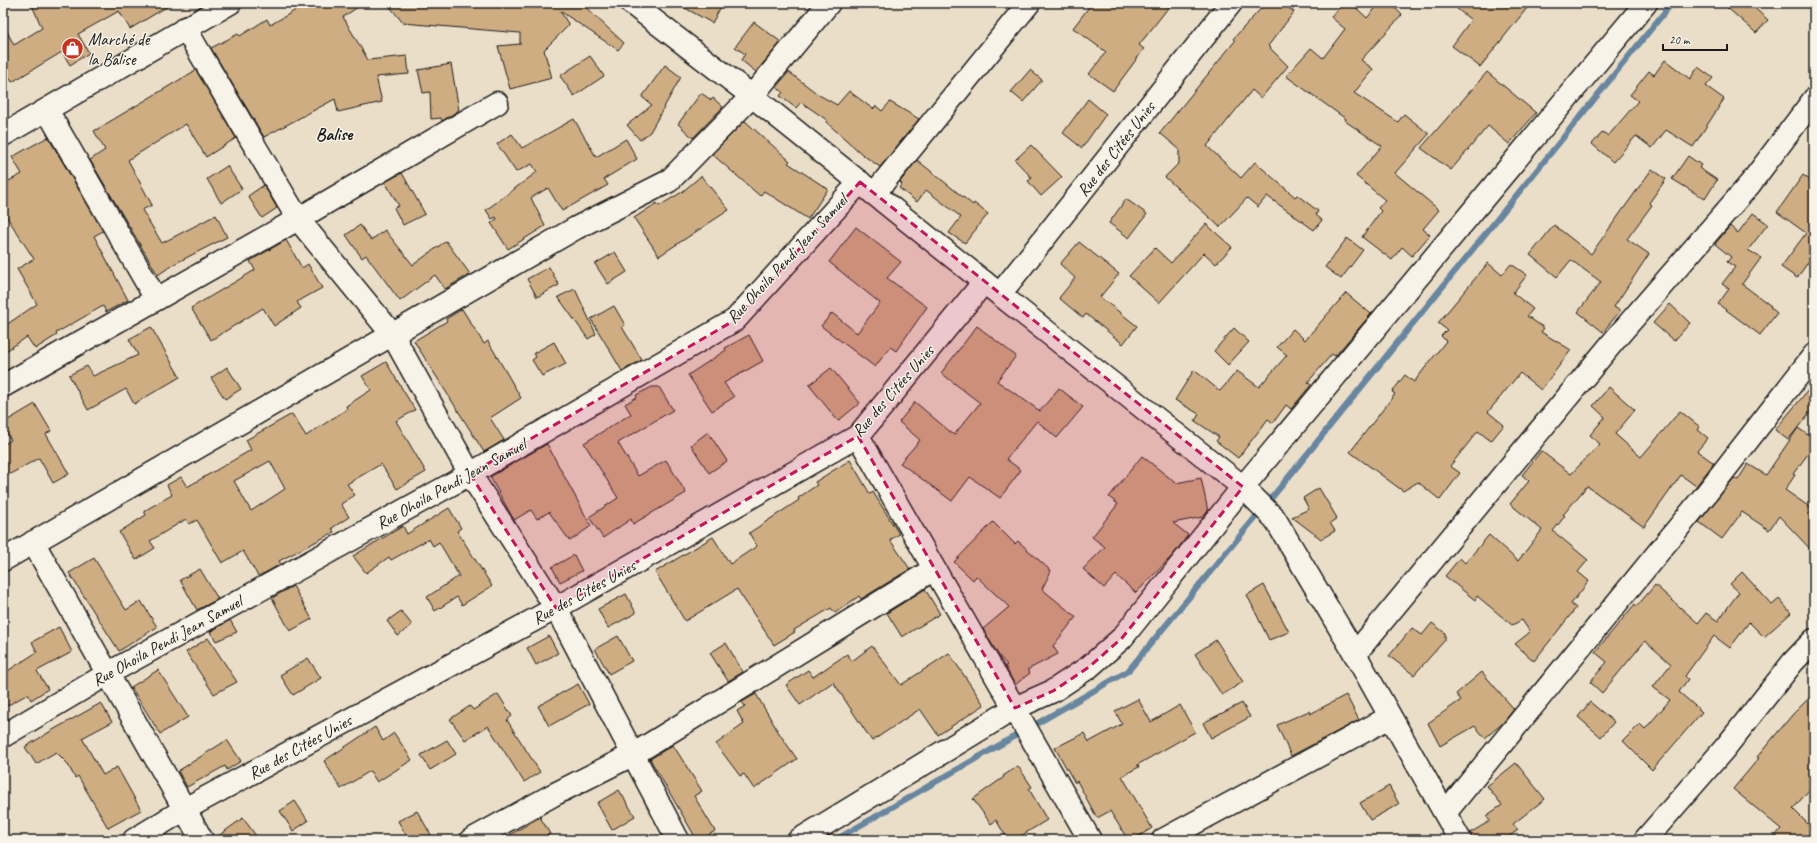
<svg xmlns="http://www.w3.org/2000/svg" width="1817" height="843" font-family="Caveat,sans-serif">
<rect width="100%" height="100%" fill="#ebdec9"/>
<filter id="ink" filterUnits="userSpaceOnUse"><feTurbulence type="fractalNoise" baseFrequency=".025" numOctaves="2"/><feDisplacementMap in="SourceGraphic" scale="8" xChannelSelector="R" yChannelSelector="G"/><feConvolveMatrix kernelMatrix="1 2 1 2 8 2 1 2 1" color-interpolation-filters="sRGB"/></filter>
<g filter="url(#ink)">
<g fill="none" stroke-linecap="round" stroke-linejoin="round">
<!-- stream -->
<path stroke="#67869f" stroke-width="6" d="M835,840L1128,671L1283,484L1672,3"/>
</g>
<!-- building -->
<g fill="#cfad82" stroke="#1c1c1c" fill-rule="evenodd">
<path d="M31,3H173L130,29L119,11L78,34L89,53L70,65L62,52L12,82L3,67V24L14,45L42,28Z"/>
<path d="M308,3H364L343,17L368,60L407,56L409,74L376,77L382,102L338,112L335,99L264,137L211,48L238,34L240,36L267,19L270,25Z"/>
<path d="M387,3H581L624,43L618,50L560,11L569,25L544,50L552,78L510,89L498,46L520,44V33L403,23Z"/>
<path d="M676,3H723L712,23Z"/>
<path d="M1092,3H1172L1139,45L1144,49L1113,91L1089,74L1106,52L1073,28Z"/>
<path d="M1266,3H1282L1294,12L1268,46L1288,66L1261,98L1252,90L1207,146L1241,178L1255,162L1295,197L1297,195L1318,211L1316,215L1322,220L1314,230L1267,196L1258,207L1247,198L1220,227L1165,177L1179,163V149L1160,133L1235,41L1233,39Z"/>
<path d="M1344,3H1351L1367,18L1380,3H1390L1402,15L1361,60L1373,69L1354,93L1398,122L1404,114L1429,134L1395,173L1439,210L1423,229L1430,235L1412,256L1402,247L1392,260L1362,237L1381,211L1378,208L1385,200L1356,176L1382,146L1345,121L1346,119L1286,76L1311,48L1323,58L1345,29L1331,17Z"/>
<path d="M1450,3H1531L1480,67L1452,46L1471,20Z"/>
<path d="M1722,3H1749L1768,20L1756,33Z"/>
<path d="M754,22L781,42L756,72L741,60L745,54L735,47Z"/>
<path d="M590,56L604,76L574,96L560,76Z"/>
<path d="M1665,60L1690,79L1698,67L1713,78L1706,86L1724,99L1693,147L1666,130L1652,148L1636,136L1613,162L1592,144L1603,132L1608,136L1638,101L1630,95L1649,71L1654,75Z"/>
<path d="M451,64L459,110L442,121L441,118L431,119L430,92L423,93L418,70Z"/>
<path d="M665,65L681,77L650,132L640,140L627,125L652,105L642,97Z"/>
<path d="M196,70L236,138L206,157L186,124L128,160L152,205L142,210L162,243L216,215L227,237L174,264L158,275L90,160L105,150L94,131Z"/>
<path d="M1030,70L1042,80L1023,102L1011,92Z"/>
<path d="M789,72L819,95L837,105L849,91L873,109L876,106L882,111L890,102L919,119L880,167L863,155L826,122L827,120L801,102L796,108L780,96L783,92L776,87Z"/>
<path d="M1487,72L1536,113L1509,144L1488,126L1451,170L1421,148Z"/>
<path d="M701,93L711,100L713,98L723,107L693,138L678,124Z"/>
<path d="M1088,99L1106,114L1082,148L1063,133Z"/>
<path d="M574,119L596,157L626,139L637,159L604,179L608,185L562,211L548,188L531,198L545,226L508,249L491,223L497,219L496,217L492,219L486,210L537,172L532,164L516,172L497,144L512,134L522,148Z"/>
<path d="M745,121L790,161L788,163L828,189L808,219L764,191L760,196L712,154Z"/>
<path d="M48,137L103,231L94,236L128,300L106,312L103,306L56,333L57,335L35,349L27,337L3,353V327L37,304L17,269L34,259L3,211V184L22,174L12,157Z"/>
<path d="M1031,145L1062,177L1041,196L1028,181L1032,178L1015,160Z"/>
<path d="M1688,156L1701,165L1699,168L1717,180L1705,199L1672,179Z"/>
<path d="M917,160L973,205L974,203L988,214L965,243L949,233L961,217L926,190L917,202L899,188L902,184L900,182Z"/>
<path d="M227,166L242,189L221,203L207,179Z"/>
<path d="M1652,169L1666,179L1649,203L1652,205L1627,239L1649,254L1614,307L1620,311L1603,332L1578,312L1601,282L1571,260L1557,277L1530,255L1554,225L1591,254Z"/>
<path d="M402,173L425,214L403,225L394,208L399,206L385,182Z"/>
<path d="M1803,175L1814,183V254L1797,278L1781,267L1806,233L1777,212Z"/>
<path d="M701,176L729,210L659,256L634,218L657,203L659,206L682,192Z"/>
<path d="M264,185L277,208L262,218L248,196Z"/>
<path d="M1126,199L1147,214L1129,238L1109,223Z"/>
<path d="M1753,213L1768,224L1748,250L1761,258L1742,284L1771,306L1770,307L1777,313L1760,335L1718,304L1729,289L1722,284L1735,267L1727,262L1731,257L1715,244L1730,226L1738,233Z"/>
<path d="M1206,224L1232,247L1216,264L1204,253L1159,303L1129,276L1155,248L1171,263Z"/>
<path d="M360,225L371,240L385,230L413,265L446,241L470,274L445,289L435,275L400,301L366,255L362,258L346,235Z"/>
<path d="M856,227L901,262L887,278L927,307L896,351L890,347L875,367L821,326L832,313L857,333L880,303L829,262Z"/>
<path d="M1347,238L1363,250L1341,279L1325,267Z"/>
<path d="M286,240L302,268L308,264L322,288L297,302L301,308L274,326L263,308L211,340L191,308L255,270L250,261Z"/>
<path d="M1079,242L1119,274L1100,297L1137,326L1123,344L1086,314L1083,318L1059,298L1075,278L1060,264Z"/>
<path d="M615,252L627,272L608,284L595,264Z"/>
<path d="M1488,263L1502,275L1511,264L1527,275L1513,293L1533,309L1527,316L1544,328L1541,332L1571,350L1541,390L1520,373L1488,412L1504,425L1491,441L1478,431L1450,466L1460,473L1440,500L1418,482L1403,491L1350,452L1395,394L1392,392L1405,375L1414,382L1446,341L1441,336L1447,330L1438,323Z"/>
<path d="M549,267L559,285L537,297L527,279Z"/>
<path d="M575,289L596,334L588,339L558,297Z"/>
<path d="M1346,293L1371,314L1335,356L1332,354L1308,382L1311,385L1291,409L1286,405L1273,423L1268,419L1238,458L1216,441L1219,437L1195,421L1199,414L1175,400L1194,370L1220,391L1237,371L1259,387L1287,355L1277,347L1293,329L1305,340Z"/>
<path d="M1670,304L1690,323L1674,341L1653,323Z"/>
<path d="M614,306L625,325L622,327L642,360L622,371L591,319Z"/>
<path d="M462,309L484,344L488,341L521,398L490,418L504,440L484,452L414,341L447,321L446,319Z"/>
<path d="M977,326L1016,356L997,381L1040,411L1059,388L1083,407L1057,438L1037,421L1006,459L1021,470L1000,498L970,477L952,501L900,463L920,440L899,422L915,402L954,435L980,403L941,373Z"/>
<path d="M151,327L180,377L134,404L126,389L88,410L69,375L87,366L93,376L138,355L129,339Z"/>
<path d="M1234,328L1249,342L1228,365L1214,351Z"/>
<path d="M749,335L763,361L724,383L734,397L712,411L688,375L726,350L725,348Z"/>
<path d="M554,342L566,364L542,376L532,360L536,357L534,353Z"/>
<path d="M386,362L415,410L396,421L426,472L397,489L381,464L347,484L355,495L341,504L349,517L332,528L334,532L279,561L281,564L259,576H258L243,551L222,563L197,520L189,524L186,519L150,541L155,548L136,560L119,532L146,515L144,511L172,495L167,485L181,477L187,487L251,450L246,440L292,414L306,436L347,409L346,406L371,390L362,376ZM270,461L285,489L251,511L234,481Z"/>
<path d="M227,367L241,389L225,399L211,378Z"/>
<path d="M831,368L860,403L838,421L809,385Z"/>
<path d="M1814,383V407L1788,440L1775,430Z"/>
<path d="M652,387H659L673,410L618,443L638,476L666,460L686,493L633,524L631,519L603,538L589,517L618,498L584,443L631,414L625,404L637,397L636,395Z"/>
<path d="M1609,387L1635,410L1615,434L1641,457L1680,411L1700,427L1698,430L1708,438L1697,451L1714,463L1696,486L1681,475L1644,527L1587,486L1563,515L1565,516L1553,531L1588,560L1578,572L1589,581L1571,604L1576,608L1534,661L1515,644L1530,632L1522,620L1512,625L1477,596L1475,600L1445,576L1460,558L1465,563L1489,535L1518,561L1542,530L1510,504L1529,481L1522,475L1541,451L1571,474L1600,444L1590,435L1605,417L1593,406Z"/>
<path d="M35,404L51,431L46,434L69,474L53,483L39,458L3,478V445L11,440L3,427V423Z"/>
<path d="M1798,428L1814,439V446L1793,474L1795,475L1785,490L1814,510V553L1779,516L1769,530L1742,512L1722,539L1699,522L1734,478L1738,480L1748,464L1766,475Z"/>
<path d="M708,432L727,461L709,473L691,445Z"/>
<path d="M547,444L591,526L570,541L549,512L537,519L531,510L514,520L490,477Z"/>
<path d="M1142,456L1176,483L1201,478L1208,511L1203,517L1173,523L1188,535L1173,555L1136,593L1116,575L1104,588L1083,569L1105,547L1092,537L1118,504L1109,497Z"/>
<path d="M850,460L870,494L873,492L899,534L890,540L910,569L861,599L859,596L835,613L831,608L794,630L795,632L774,645L737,589L685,621L655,572L713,537L730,564L757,546L749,533L799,500L798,498L817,485L815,482Z"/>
<path d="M1319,488L1337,518L1330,523L1335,531L1321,539L1292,517L1309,509L1303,498Z"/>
<path d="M449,508L461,528L457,531L492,586L462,605L457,597L435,611L427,597L459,576L439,542L433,546L429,539L391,560L389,557L366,573L353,556L403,526L407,534Z"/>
<path d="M993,522L1015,544L1018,541L1051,571L1042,589L1076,617L1053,646L1058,654L1027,670L1030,673L1015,685L1005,666L1007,665L999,656L983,629L1009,607L976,576L973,580L954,562Z"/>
<path d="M574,555L582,571L560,582L552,567Z"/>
<path d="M94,558L126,610L141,601L157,627L119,651L69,573Z"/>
<path d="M200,569L218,599L197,610L180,580Z"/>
<path d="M1742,572L1772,605L1779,599L1791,613L1764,637L1749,622L1730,648L1714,636L1685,676L1688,679L1679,692L1702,712L1652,770L1623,741L1640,724L1645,729L1670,700L1653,687L1671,664L1645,641L1602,693L1590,682L1607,662L1595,652L1635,604L1637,606L1655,585L1698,623L1706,613L1718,621L1739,592L1730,584Z"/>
<path d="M1264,585L1289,632L1269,640L1247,595Z"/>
<path d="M293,586L312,619L290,631L272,598Z"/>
<path d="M925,589L940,614L902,637L887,613Z"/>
<path d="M626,594L636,613L608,628L598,609Z"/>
<path d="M401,611L412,625L398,636L387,621Z"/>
<path d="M230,620L237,632L216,641L210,632Z"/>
<path d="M1432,623L1445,633V640L1414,675L1389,656L1412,628L1422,635Z"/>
<path d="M59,627L72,652L37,671L48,689L31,700L28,694L3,708V674L37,652L32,642Z"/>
<path d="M549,636L558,653L536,665L527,648Z"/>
<path d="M618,636L632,661L609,674L595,649Z"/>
<path d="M208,638L237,682L214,694L186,652Z"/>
<path d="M1216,640L1243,682L1222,695L1195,654Z"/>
<path d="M726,643L743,672L728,681L710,653Z"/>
<path d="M872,646L901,685L949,653L984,705L938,735L920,709L872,741L833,682L800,705L786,685L808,670L813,677L847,654L852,661Z"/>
<path d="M308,658L321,678L293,695L280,675Z"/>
<path d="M158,670L188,717L160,734L131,687Z"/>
<path d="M1482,672L1514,709L1503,723L1485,738L1475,726L1440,746L1428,723L1461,700L1456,694Z"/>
<path d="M578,684L589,704L549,726L538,706Z"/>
<path d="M1814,693V784L1793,809L1814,830V840H1771L1781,829L1733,789L1759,758L1757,757L1793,714Z"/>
<path d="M498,694L512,716L507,720L540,772L524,782L488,726L465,740L450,719L470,706L473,710Z"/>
<path d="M756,694L779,733L797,759L754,789L744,774L740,776L716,744L744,724L737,711L745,706L742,702Z"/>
<path d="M1346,695L1359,720L1291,756L1277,725L1309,711L1310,714Z"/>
<path d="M1138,699L1151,722L1180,705L1195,732L1137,765L1139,767L1122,776L1152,828L1133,840H1128L1110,811L1097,818L1077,781L1075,783L1055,748L1084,733L1089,742L1122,724L1115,711Z"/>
<path d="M1590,702L1614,722L1601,737L1578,717Z"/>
<path d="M101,703L112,722L82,738L103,775L117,767L141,810L108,828L78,776L75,778L67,763L56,752L36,764L25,747L51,731Z"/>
<path d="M1242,703L1250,717L1211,738L1203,723Z"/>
<path d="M375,727L383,741L394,733L412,760L377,782L370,771L341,789L324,761Z"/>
<path d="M227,740L241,761L227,770L225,766L187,787L178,771Z"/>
<path d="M447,740L456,754L430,770L421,755Z"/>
<path d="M673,745L702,791L694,796L715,831L700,840H697L650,759Z"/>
<path d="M1516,763L1545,799L1513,824L1518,830L1504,840H1472L1470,833L1490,821L1486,816L1502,805L1487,786Z"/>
<path d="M1018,766L1032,787L1029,789L1047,820L1014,840H1008L996,820L991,824L973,799L1004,777L1003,776Z"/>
<path d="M1389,786L1399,804L1370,820L1360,803Z"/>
<path d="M619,790L635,816L612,830L597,803Z"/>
<path d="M295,801L308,821L293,831L280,811Z"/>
<path d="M417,811L434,840H409L398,821Z"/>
<path d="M540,817L550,834L540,840H501Z"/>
<path d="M243,818L259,840H214V839Z"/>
</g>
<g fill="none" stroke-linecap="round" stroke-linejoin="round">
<defs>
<g id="minor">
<path d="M631,3L752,96L984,282L1243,487L1275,519L1355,654L1460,840"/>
<path d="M185,28L298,219L392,334L470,474L556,608L678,840"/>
<path d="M47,110L156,299"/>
<path d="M874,194L1029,3"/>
<path d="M1000,294L1231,3"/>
<path d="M3,386L298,219L497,103"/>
<path d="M858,436L1090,840"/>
<path d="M33,542L202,840"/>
<path d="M3,560L576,228L669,181L752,96L829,3"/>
<path d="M1355,654L1618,336L1750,184L1814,99"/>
<path d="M3,736L109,673L470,474L735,320L860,182"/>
<path d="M1445,813L1706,494L1814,355"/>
<path d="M134,840L185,809L556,608L858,436L984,282"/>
<path d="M471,840L553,795L634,754L934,569"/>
<path d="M799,840L1015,708L1053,691L1089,667L1122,638L1243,487L1646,3"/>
<path d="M1163,840L1390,717"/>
<path d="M1645,840L1725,748L1793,662L1814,640"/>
</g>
<path id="tertiary" d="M3,135L230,3"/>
</defs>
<!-- minor casing -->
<use href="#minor" stroke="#1c1c1c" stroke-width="25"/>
<!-- tertiary casing -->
<use href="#tertiary" stroke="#1c1c1c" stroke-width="25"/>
<!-- minor -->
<use href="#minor" stroke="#f7f3e8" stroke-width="22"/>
<!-- tertiary -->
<use href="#tertiary" stroke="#f7f3e8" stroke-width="22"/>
</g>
</g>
<!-- marked area -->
<path fill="#c2185b" fill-opacity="0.2" stroke="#c2185b" stroke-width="3" stroke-dasharray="8 5" stroke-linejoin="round" d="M860,182L1243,487L1122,638L1089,667L1053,691L1015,708L858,436L556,608L470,474L735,320Z"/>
<!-- icons -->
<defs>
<symbol id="shop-disc" viewBox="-11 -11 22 22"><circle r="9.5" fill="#c8321e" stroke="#f7f3e8"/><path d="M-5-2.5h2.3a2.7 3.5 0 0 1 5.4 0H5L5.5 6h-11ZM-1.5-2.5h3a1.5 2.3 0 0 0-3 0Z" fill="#fff"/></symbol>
</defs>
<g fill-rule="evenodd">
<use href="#shop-disc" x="60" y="36" width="25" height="25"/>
</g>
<g text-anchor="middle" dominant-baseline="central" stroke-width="3" stroke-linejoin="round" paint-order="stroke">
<!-- poi labels -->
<g font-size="17" fill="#1c1c1c" stroke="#f7f3e8" text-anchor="start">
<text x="88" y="39">Marché de<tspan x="88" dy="20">la Balise</tspan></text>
</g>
<!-- street labels -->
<g font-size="17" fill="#1c1c1c" stroke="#f7f3e8">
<text transform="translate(1116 149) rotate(-52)">Rue des Citées Unies</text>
<text transform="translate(787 259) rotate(-47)">Rue Ohoila Pendi Jean Samuel</text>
<text transform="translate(893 391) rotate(-49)">Rue des Citées Unies</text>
<text transform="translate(451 484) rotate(-29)">Rue Ohoila Pendi Jean Samuel</text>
<text transform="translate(584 592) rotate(-29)">Rue des Citées Unies</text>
<text transform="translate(167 641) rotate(-29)">Rue Ohoila Pendi Jean Samuel</text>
<text transform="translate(300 747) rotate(-29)">Rue des Citées Unies</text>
</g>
<!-- neighbourhood labels -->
<g font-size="18" font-weight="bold" fill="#1c1c1c" stroke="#f7f3e8">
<text x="334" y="134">Balise</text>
</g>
</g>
<!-- margin -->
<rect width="1817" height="843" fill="none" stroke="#f7f3e8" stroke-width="16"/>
<rect x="8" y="8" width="1801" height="827" fill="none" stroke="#1c1c1c" stroke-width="1.5" filter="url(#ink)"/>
<!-- scale -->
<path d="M1663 44v6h64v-6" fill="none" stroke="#1c1c1c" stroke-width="2"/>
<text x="1669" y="44" font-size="12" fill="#1c1c1c" stroke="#f7f3e8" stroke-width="3" paint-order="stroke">20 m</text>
</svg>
